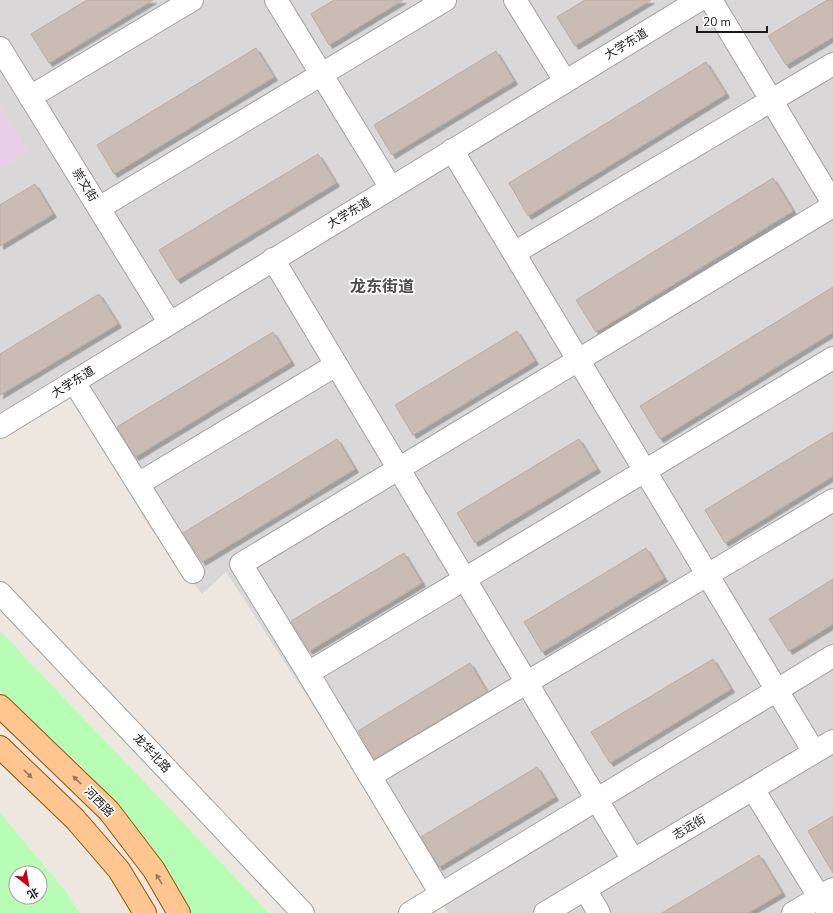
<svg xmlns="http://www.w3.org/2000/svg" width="833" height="913" font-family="'Nunito Sans','Noto Sans SC',sans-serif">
<defs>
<filter id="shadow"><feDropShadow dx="3.5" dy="3.5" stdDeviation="0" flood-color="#0004"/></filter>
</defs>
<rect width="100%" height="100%" fill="#ede7df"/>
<!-- residential -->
<path fill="#d9d7d7" d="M0,0H833V913H448L226,572L202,594L149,526L62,375L0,413V169L28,152L0,106Z"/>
<!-- industrial -->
<path fill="#e7d0e5" d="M0,106L28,152L0,169Z"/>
<!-- park -->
<g fill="#b7fdb6" fill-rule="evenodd">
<path d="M0,631L269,913H191L147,841L79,764L0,691Z"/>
<path d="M0,813L66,892L79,913H0ZM16,873H40V897H16Z"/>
</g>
<!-- building -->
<g fill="#c9bcb5" stroke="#c0aba0" filter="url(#shadow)">
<path d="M87,0H153L49,63L31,34Z"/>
<path d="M334,0H403L329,45L311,14Z"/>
<path d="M585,0H651L575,46L557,17Z"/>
<path d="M827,0H833V37L786,65L768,36Z"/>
<path d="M256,48L274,77L114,174L97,145Z"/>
<path d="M496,51L514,81L392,155L374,125Z"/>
<path d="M706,62L726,94L528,216L509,183Z"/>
<path d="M318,154L336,183L177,280L159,250Z"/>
<path d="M773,178L793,211L596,332L576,300Z"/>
<path d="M35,184L53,214L0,246V205Z"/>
<path d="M833,287V332L660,439L640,406Z"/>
<path d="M99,294L118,324L0,395V354Z"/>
<path d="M517,331L535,361L413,435L395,405Z"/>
<path d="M273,332L291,362L135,457L117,427Z"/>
<path d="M833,432V476L725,543L705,510Z"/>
<path d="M337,439L355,469L202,562L183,533Z"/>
<path d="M579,439L597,469L475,543L457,513Z"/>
<path d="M646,548L664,578L542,652L524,622Z"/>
<path d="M404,553L422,583L309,651L291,621Z"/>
<path d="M833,579V624L789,651L769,619Z"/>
<path d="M713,659L731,689L610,763L591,732Z"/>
<path d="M470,663L487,692L374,759L358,731Z"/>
<path d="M537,767L555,797L439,867L421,837Z"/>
<path d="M833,816V873L808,831Z"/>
<path d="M759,855L782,893L748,913H662Z"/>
</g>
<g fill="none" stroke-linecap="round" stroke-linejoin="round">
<defs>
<g id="minor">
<path d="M276,0L391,188"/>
<path d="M515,0L565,81"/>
<path d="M711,0L833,203"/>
<path d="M0,48L169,322"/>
<path d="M30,97L192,0"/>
<path d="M452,150L814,752"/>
<path d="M99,208L445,0"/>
<path d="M514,253L833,64"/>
<path d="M273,259L633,860"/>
<path d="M74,382L193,572"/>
<path d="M0,427L699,0"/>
<path d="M138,484L336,365"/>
<path d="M0,593L303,913"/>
<path d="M308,673L241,564L833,206"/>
<path d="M370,776L833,500"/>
<path d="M753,789L829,913"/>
<path d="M585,889L599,913"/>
<path d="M441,894L308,673L833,358"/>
<path d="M410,913L833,656"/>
<path d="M545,913L833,741"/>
<path d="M793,913L833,889"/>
</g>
<g id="major">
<path d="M0,706L109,811L154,870L179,913"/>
<path d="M0,747L75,819L119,870L145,913"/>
</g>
</defs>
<!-- minor casing -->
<use href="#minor" stroke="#a1a1a1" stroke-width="24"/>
<!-- major casing -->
<use href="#major" stroke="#915400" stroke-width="24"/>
<!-- minor -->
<use href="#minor" stroke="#fff" stroke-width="22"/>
<!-- major -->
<use href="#major" stroke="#ffc692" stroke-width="22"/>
</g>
<!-- one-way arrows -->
<defs><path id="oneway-solid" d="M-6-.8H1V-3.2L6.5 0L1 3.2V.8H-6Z"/></defs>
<g fill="#98795c">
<use href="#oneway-solid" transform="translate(28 774) rotate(44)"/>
<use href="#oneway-solid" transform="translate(77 780) rotate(-136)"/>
<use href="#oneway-solid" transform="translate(159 879) rotate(-121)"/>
</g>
<g text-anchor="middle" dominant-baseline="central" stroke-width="3.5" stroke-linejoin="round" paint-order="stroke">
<!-- street labels -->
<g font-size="12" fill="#1a1a1a" stroke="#fff">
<text transform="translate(626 44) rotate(-31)">大学东道</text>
<text transform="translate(85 185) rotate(58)">崇文街</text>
<text transform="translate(349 213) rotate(-31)">大学东道</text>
<text transform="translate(73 382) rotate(-32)">大学东道</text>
<text transform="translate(152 753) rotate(47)">龙华北路</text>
<text transform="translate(99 802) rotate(46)">河西路</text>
<text transform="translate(689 827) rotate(-31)">志远街</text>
</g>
<!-- district labels -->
<g font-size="16" font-weight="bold" fill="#4d4d4d" stroke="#fff">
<text x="382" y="287">龙东街道</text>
</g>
</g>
<!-- north arrow -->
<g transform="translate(28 885) rotate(149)"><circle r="19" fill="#ffffff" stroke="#a3a3a3"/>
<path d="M0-3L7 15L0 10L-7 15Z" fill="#c50012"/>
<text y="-6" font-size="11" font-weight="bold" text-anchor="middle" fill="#1a1a1a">北</text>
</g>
<!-- scale -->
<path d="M697 26v6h70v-6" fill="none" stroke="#1a1a1a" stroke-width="2"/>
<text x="703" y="26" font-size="12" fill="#1a1a1a" stroke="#ffffff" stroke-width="3" paint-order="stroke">20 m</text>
</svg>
